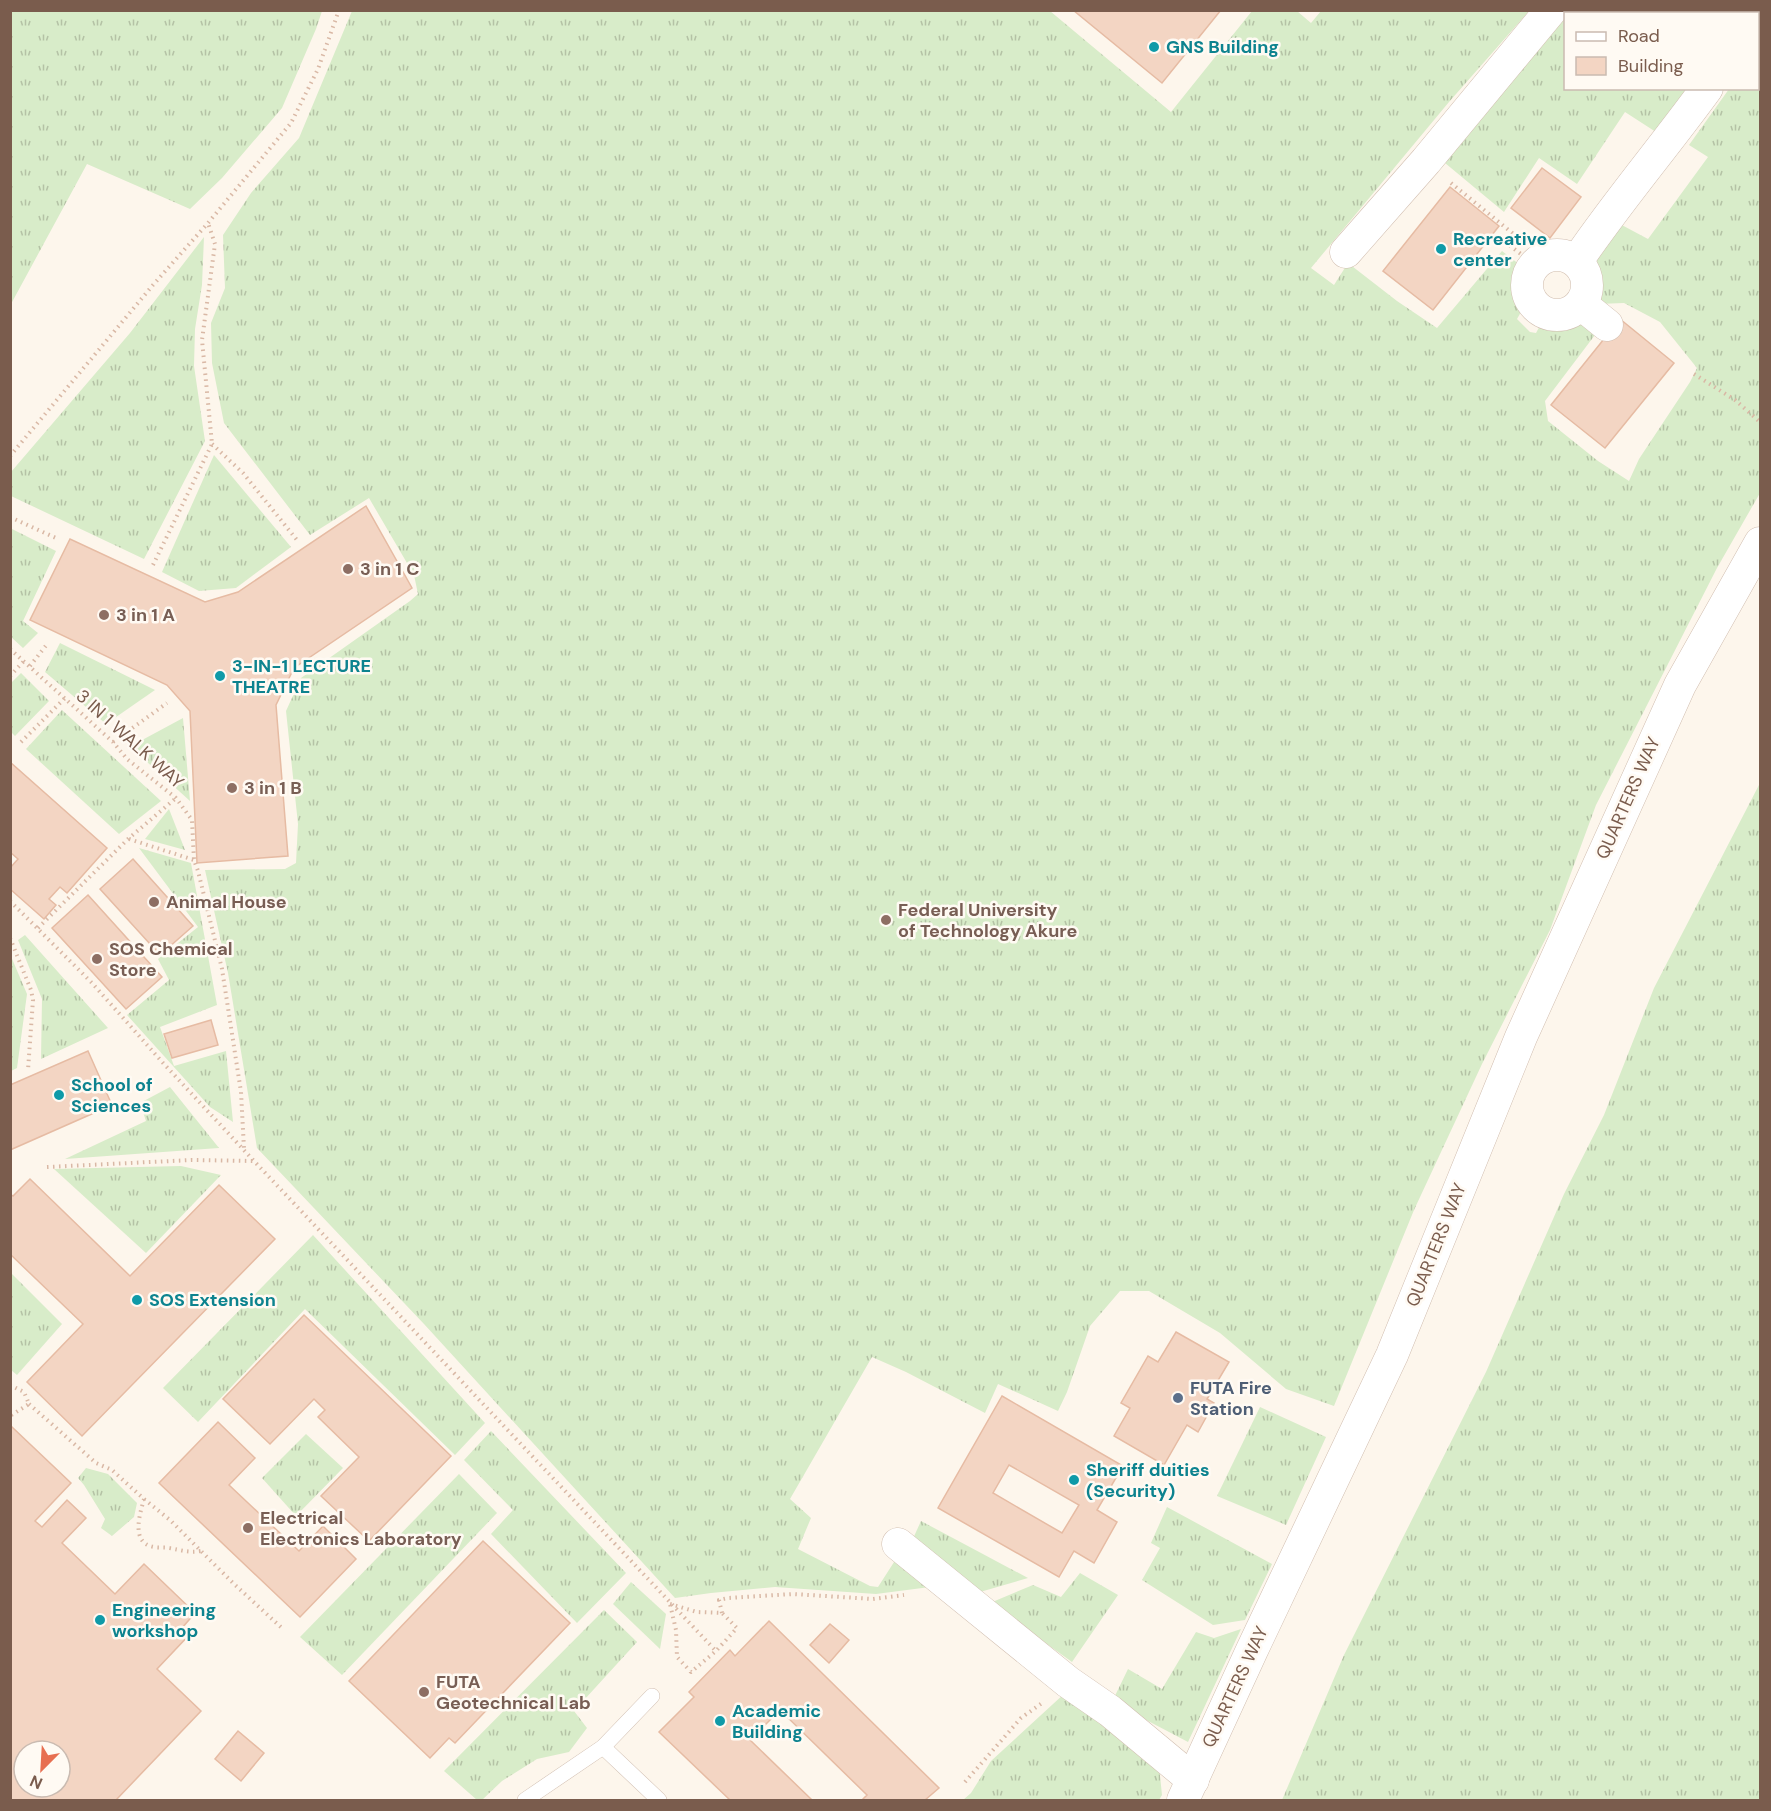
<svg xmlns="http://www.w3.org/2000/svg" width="1771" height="1811" font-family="'DM Sans',sans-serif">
<defs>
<pattern id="grass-tufts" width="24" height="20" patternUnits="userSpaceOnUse" patternTransform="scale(1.5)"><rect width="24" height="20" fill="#d8ecc9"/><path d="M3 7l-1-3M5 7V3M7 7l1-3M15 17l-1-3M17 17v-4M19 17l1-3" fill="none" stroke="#b4c2a5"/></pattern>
</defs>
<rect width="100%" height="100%" fill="#fdf6ec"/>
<!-- grass -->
<g fill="url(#grass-tufts)">
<path d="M11,10H322V11L316,29L282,108L222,178L190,209L87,164L11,304Z"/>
<path d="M1569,10L1752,11L1750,14H1566Z"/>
<path d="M352,11H1050L1171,112L1252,11H1297L1311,23L1321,11H1529L1449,102L1311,268L1334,285L1348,263L1397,301L1437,328L1502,251L1524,268L1517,287L1526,303L1517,319L1530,332L1536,333L1544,318L1560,322L1575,317L1601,327L1545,401L1548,421L1598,461L1629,481L1639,459L1690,382L1697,368L1660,322L1624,303L1598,304L1591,298L1600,280L1587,261L1618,223L1648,239L1708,157L1689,145L1729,89L1758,88V47L1760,43V493L1717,568L1596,805L1550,930L1482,1064L1414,1210L1334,1406L1286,1389L1220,1333L1149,1291H1120L1090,1326L1067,1392L1058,1411L998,1384L985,1413L906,1372L872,1357L790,1499L811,1518L798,1549L870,1586L878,1587L896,1559L930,1587L876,1594L775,1587L711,1593L675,1598L424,1324L257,1148L228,973L205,870L285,869L296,863L298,824L286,711L301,678L410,601L418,594L414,575L369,498L310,535L224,423L212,363L211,323L225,288L223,235L251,193L299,138Z"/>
<path d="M1565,14L1566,88L1693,89L1659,134L1625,112L1577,184L1539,158L1504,212L1445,163L1500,90Z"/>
<path d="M204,237L202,285L195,329L194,366L205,441L144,559L11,496V472L130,333Z"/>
<path d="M214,455L291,547L236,588L199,591L162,572Z"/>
<path d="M10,528L56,551L23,621L38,633L23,648L11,637Z"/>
<path d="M60,643L155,690L106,724L45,672Z"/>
<path d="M21,673L49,701L15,736L11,732V683Z"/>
<path d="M62,710L161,801L119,834L26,749Z"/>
<path d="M183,718L190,801L136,752L139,740L144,739Z"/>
<path d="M1760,783V1800H1282L1344,1655L1486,1372L1564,1194L1604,1115L1654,988Z"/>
<path d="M169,809L185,850L145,839Z"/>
<path d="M139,848L191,863L217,1005L160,1027L174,1066L226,1051L233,1122L210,1107L127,1015L169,980L158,959L198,927Z"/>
<path d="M25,935L108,1028L41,1059L42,999L18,940Z"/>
<path d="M10,954L27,994L17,1068L11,1071Z"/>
<path d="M170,1087L219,1148L65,1159L146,1121L140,1103Z"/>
<path d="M181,1166L221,1175L146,1253L54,1169Z"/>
<path d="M313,1235L485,1423L455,1455L305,1309L198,1422L163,1388Z"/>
<path d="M10,1272L62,1324L17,1375L11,1370Z"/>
<path d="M1260,1407L1326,1437L1286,1525L1217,1496Z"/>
<path d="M491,1431L626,1573L577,1623L491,1534L513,1510L464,1460Z"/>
<path d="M306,1434L343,1468L296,1516L262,1478Z"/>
<path d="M86,1468L108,1474L137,1503L134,1517L112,1536L101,1528L105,1519L84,1485L78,1478Z"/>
<path d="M459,1474L497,1513L342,1675L300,1637Z"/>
<path d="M1167,1507L1272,1564L1245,1620L1213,1625L1142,1580L1160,1548L1151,1543Z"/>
<path d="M921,1521L1028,1578L980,1592L911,1543Z"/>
<path d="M1080,1573L1118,1595L1072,1662L990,1603L1033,1585L1061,1597Z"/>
<path d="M631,1582L666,1614L660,1649L613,1604Z"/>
<path d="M604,1610L637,1642L574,1711L587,1728L569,1752L537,1759L502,1781L482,1800H477L444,1771Z"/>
<path d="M1241,1629L1188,1742L1112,1702L1128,1669L1162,1689L1196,1632L1214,1638Z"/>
<path d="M1065,1693L1159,1766L1162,1795L1159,1800H963L971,1793L991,1761Z"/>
</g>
<!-- building -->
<g fill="#f3d5c3" stroke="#e6bba3" stroke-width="1.5" fill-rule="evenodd">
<path d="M1073,10H1221L1162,83Z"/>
<path d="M1542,168L1581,197L1550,238L1511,208Z"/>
<path d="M1450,187L1499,226L1433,310L1383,271Z"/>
<path d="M1620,319L1674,363L1605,448L1551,405Z"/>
<path d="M366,506L412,588L294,668L276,705L288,856L197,863L190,711L167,685L30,620L70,539L205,602L238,592Z"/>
<path d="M10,762L107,848L67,893L60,887L49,899L56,905L44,919L10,889V868L18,859L10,852Z"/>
<path d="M133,859L193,926L160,955L100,889Z"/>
<path d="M88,895L162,977L126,1009L52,928Z"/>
<path d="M211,1020L218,1045L172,1058L164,1034Z"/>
<path d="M88,1051L112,1105L10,1150V1085Z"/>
<path d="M30,1179L130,1276L219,1185L275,1239L82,1436L27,1382L83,1324L10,1254V1194L13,1196Z"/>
<path d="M304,1315L451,1456L369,1541L321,1496L359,1457L318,1417L325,1410L314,1399L270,1444L223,1399Z"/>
<path d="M1176,1332L1229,1362L1207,1399L1214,1403L1198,1432L1187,1425L1164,1465L1114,1436L1130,1408L1121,1403L1148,1356L1158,1362Z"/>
<path d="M1002,1396L1123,1466L1097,1510L1117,1522L1094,1563L1074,1551L1059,1577L938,1508ZM1009,1465L1079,1505L1062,1533L993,1493Z"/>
<path d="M218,1422L255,1458L229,1485L299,1551L323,1526L356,1559L300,1617L159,1483Z"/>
<path d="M12,1427L71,1483L35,1521L42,1527L67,1500L86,1518L62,1543L115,1594L144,1564L195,1613L182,1628L190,1634L157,1669L201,1711L116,1800H10V1428ZM24,1751H60V1787H24Z"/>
<path d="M483,1541L570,1623L455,1743L449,1738L430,1758L349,1681Z"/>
<path d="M769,1621L939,1788L925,1800H862L867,1795L780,1710L750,1740L812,1800H730L659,1732L694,1697L689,1692L730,1650L735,1656Z"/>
<path d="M830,1624L849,1640L829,1663L810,1645Z"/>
<path d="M238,1731L264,1753L241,1781L215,1759Z"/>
</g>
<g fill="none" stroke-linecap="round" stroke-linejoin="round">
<defs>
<g id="lane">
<path d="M652,1696L603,1747L659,1800"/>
<path d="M525,1800L603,1747"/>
</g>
<g id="street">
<path d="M1758,20L1760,17"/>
<path d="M1346,252L1426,161L1551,10"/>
<circle cx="1557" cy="285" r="30"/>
<path d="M1577,261C1617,202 1664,147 1707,88"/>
<path d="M1581,304L1607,325"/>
<path d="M898,1544L1068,1682L1110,1711L1193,1780"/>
<path d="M1183,1800L1252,1650L1392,1355L1521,1037L1680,685L1760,543"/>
</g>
</defs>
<!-- lane casing -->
<use href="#lane" stroke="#d1beb0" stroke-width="16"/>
<!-- street casing -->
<use href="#street" stroke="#d1beb0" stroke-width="33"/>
<!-- path -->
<g stroke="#d9b8a5" stroke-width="4" stroke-dasharray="1.5 4.5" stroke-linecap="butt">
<path d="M1451,183L1516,236L1509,245L1534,264"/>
<path d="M1694,374L1735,400L1760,422"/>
<path d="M212,444L243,473L297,540"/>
<path d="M10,456L153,285L208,223L291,123L318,69L339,10"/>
<path d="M10,517L56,538"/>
<path d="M153,565L212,444L202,340L215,244L208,223"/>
<path d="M10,649L113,742L127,759L176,798L192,820L194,860L198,871L222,969L241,1092L244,1149"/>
<path d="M30,666L48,643"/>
<path d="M10,676L24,661"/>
<path d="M21,742L65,698"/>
<path d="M113,742L167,703"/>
<path d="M129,839L194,860"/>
<path d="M10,901L92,983L164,1064L254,1161L716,1651"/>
<path d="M38,928L128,839L176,798"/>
<path d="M10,938L31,990L33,1000L28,1070"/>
<path d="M47,1167L192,1160L253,1161"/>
<path d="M10,1385L24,1392L29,1404L10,1416"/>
<path d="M29,1404L96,1463L112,1470L144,1499L170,1520L233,1583L284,1630"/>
<path d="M144,1499C140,1514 130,1543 154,1547C159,1548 164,1547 169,1548C181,1550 188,1553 201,1551"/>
<path d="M670,1604L697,1612L722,1613L737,1628L716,1651L691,1672L677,1657L676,1630Z"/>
<path d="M722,1613L719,1600L728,1598L793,1594L873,1599L904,1595"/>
<path d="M965,1782L1021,1718L1042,1703"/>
</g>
<!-- lane -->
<use href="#lane" stroke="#fff" stroke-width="15"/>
<!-- street -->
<use href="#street" stroke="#fff" stroke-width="32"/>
</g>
<!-- markers -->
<g fill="#0f9aa8" stroke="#fffaf3" stroke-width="2">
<circle cx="1154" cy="47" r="6"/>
<circle cx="1441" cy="249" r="6"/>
<circle cx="220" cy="676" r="6"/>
<circle cx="59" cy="1095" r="6"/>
<circle cx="137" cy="1300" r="6"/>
<circle cx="1074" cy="1480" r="6"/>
<circle cx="100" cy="1620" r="6"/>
<circle cx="720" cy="1721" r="6"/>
</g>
<g fill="#8d6e63" stroke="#fffaf3" stroke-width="2">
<circle cx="348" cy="569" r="6"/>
<circle cx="104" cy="615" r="6"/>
<circle cx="232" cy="788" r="6"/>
<circle cx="154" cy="902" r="6"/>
<circle cx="886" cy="920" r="6"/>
<circle cx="97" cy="959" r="6"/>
<circle cx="248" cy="1528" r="6"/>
<circle cx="424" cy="1692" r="6"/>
</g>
<circle fill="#5c6f8a" stroke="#fffaf3" stroke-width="2" cx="1178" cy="1398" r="6"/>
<g text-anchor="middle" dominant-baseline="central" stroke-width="5" stroke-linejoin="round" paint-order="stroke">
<!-- culture labels -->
<g font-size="18" font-weight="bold" fill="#0d838f" stroke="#fffaf3" text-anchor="start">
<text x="1166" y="47">GNS Building</text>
<text x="1453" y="239">Recreative<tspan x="1453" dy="21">center</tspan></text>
<text x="232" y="666">3-IN-1 LECTURE<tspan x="232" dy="21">THEATRE</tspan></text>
<text x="71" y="1085">School of<tspan x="71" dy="21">Sciences</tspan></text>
<text x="149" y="1300">SOS Extension</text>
<text x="1086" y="1470">Sheriff duities<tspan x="1086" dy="21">(Security)</tspan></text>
<text x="112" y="1610">Engineering<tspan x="112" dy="21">workshop</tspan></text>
<text x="732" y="1711">Academic<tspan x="732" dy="21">Building</tspan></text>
</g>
<!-- education labels -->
<g font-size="18" font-weight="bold" fill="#785e54" stroke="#fffaf3" text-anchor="start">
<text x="360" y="569">3 in 1 C</text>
<text x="116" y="615">3 in 1 A</text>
<text x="244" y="788">3 in 1 B</text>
<text x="166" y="902">Animal House</text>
<text x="898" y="910">Federal University<tspan x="898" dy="21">of Technology Akure</tspan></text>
<text x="109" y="949">SOS Chemical<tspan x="109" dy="21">Store</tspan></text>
<text x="260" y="1518">Electrical<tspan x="260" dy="21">Electronics Laboratory</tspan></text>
<text x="436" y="1682">FUTA<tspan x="436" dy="21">Geotechnical Lab</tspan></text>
</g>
<!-- street labels -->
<g font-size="18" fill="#7a5c4d" stroke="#fffaf3">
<text transform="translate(130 739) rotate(42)">3 IN 1 WALK WAY</text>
<text transform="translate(1628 798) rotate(-66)">QUARTERS WAY</text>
<text transform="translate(1436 1245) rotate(-68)">QUARTERS WAY</text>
<text transform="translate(1235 1687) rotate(-65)">QUARTERS WAY</text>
</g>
<!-- service labels -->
<g font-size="18" font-weight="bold" fill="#4e5e75" stroke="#fffaf3" text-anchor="start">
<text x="1190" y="1388">FUTA Fire<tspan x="1190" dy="21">Station</tspan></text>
</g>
</g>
<!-- border -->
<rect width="1771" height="1811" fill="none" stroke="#7a5c4d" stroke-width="24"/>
<!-- legend -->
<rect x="1564" y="12" width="195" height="78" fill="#fffaf3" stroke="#cabbb1" stroke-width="1.5"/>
<rect x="1576" y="32" width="30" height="9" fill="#ffffff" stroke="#cabbb1" stroke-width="1.5"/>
<text x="1618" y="42" font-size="18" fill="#7a5c4d">Road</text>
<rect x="1576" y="57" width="30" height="18" fill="#f3d5c3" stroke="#cabbb1" stroke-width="1.5"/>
<text x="1618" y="72" font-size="18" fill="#7a5c4d">Building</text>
<!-- north arrow -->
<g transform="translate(42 1769) rotate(204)"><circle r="28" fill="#fffaf3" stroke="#cabbb1" stroke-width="1.5"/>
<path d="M0-4.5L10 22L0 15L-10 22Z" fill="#e76f51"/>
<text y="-9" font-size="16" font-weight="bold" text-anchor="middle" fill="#7a5c4d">N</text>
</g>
</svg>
